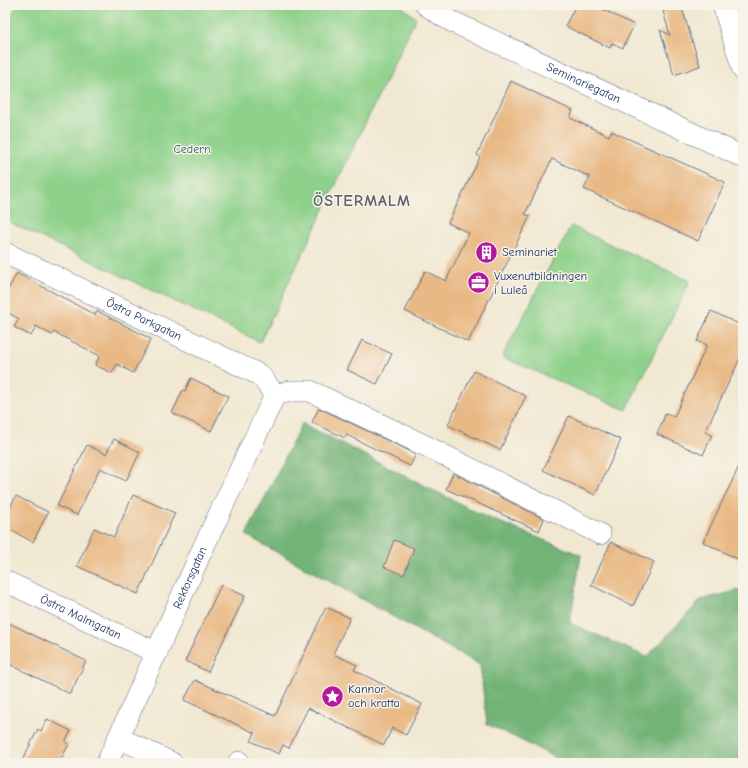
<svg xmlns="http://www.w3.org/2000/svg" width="748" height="768" font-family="'Comic Neue',sans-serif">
<rect width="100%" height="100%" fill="#f7f3e8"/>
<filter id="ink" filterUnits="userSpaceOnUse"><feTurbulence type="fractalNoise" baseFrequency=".025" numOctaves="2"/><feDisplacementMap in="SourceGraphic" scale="8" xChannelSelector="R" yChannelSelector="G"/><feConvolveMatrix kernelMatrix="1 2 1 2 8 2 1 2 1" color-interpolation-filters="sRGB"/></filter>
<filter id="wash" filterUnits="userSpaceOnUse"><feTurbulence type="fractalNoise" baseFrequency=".012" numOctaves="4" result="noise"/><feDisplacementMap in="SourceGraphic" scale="16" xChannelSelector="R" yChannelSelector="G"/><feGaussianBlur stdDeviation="0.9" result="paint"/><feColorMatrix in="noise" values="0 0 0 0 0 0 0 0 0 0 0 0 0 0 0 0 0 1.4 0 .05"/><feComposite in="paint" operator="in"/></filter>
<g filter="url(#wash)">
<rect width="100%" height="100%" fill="#f1e8d1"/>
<!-- green -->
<g fill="#8ed18a" stroke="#548074">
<path d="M17,5H400L416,18L260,342L5,220V29Z"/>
<path d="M571,226L690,281L626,410L502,357Z"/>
</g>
<!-- forest -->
<path fill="#72b376" stroke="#46716a" d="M302,423L484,516L581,555L570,623L647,657L701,600L743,589V763H561L549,754L487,724L480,665L246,535Z"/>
<g id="blocks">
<!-- building -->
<g fill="#e9b985">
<path d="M576,5H594L634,25L623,48L612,43L610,48L565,26Z"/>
<path d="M681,5L700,66L674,75L660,30L670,35L663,11Z"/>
<path d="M511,81L573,111L570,118L609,136L611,131L725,182L698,241L584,189L590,177L552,159L525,214L530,216L468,342L405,311L425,271L446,281L469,233L448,223L480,157L477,155Z"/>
<path d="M17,273L95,315L97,311L151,339L133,373L117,364L112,373L95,365L100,356L54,332L52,335L36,326L31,336L14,327L19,319L5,311V295Z"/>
<path d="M711,311L743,326V352L705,432L712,435L703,455L657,434L666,413L674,417L707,345L697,341Z"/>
<path d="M362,340L392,354L377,384L347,370Z"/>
<path d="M474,371L526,396L500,450L448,425Z"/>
<path d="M191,378L228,396L211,431L172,413L183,390L185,391Z"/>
<path d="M319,408L416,454L410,466L347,435L345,438L312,422Z"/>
<path d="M569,416L621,440L595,495L543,470Z"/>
<path d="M114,439L140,452L126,481L100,468L77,515L57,506L87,445L106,454Z"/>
<path d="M743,458V548L738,559L703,542Z"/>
<path d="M453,473L544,519L539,531L446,489Z"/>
<path d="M133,495L175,513L138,594L77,566L94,528L114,537Z"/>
<path d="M16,496L48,512L33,542L5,527V517Z"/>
<path d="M394,540L414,548L404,575L384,567Z"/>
<path d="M611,542L654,562L633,606L591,585Z"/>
<path d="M221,585L245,596L208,672L185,661Z"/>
<path d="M326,607L350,618L333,654L357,665L354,670L422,704L406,735L392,728L384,745L308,708L289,748L283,745L279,754L251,741L255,733L184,700L195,680L275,716Z"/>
<path d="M5,621L86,661L70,694L5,662Z"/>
<path d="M47,719L71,731L65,742L69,744L59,763H21L38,729L41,731Z"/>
</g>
</g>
</g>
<g filter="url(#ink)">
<use href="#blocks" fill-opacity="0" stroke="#667086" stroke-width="1"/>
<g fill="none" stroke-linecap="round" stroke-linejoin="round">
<defs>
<g id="street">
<path id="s1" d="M426,5L444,17L451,21L743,157"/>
<path d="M723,5L743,70"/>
<path id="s2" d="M5,253L56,277L260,375L275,395"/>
<path d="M275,395L291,391H310L426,446L600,534"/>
<path id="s3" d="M5,581L157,653"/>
<path d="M119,738L172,763"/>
<path id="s4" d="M107,763L204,546L275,395"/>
<path d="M238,763L239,762"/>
</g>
</defs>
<!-- street casing -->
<use href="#street" stroke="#667086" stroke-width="22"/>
<!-- street -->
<use href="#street" stroke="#fff" stroke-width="21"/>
</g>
</g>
<!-- icons -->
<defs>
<symbol id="building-disc" viewBox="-11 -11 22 22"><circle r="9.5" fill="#b5179e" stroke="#f7f3e8"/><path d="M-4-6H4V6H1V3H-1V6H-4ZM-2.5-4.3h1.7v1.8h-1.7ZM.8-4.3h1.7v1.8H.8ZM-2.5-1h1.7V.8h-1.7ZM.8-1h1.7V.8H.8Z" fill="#fff"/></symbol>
<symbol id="office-disc" viewBox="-11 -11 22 22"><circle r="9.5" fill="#b5179e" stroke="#f7f3e8"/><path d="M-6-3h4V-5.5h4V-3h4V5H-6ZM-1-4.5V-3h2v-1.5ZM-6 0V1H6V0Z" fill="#fff"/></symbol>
<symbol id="sight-disc" viewBox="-11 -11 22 22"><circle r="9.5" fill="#b5179e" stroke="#f7f3e8"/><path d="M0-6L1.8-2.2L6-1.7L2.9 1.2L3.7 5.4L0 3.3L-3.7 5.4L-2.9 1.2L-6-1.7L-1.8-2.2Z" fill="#fff"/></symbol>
</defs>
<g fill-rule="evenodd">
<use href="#building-disc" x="474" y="240" width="25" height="25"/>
<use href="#office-disc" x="466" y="270" width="25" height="25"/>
<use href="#sight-disc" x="320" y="684" width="25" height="25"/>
</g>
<g text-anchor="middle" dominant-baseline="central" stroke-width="3" stroke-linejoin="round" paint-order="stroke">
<!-- street labels -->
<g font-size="12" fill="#1b2f5e" stroke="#f7f3e8">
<text stroke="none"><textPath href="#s1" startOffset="176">Seminariegatan</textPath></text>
<text stroke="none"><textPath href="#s2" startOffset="154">Östra Parkgatan</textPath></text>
<text stroke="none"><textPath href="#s4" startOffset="203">Rektorsgatan</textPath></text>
<text stroke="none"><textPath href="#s3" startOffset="84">Östra Malmgatan</textPath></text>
</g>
<!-- park labels -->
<g font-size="12" fill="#385869" stroke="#f7f3e8">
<text x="192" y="149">Cedern</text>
</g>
<!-- poi labels -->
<g font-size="12" fill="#1b2f5e" stroke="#f7f3e8" text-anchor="start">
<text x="502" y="252">Seminariet</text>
<text x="494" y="276">Vuxenutbildningen<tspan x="494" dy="14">i Luleå</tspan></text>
<text x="348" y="689">Kannor<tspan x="348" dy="14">och kratta</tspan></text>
</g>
<!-- district labels -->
<g font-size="16" font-weight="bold" letter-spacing="1" fill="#635f6c" stroke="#f7f3e8">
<text x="362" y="201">ÖSTERMALM</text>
</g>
</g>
<!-- margin -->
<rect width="748" height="768" fill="none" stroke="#f7f3e8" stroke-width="20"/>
</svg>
